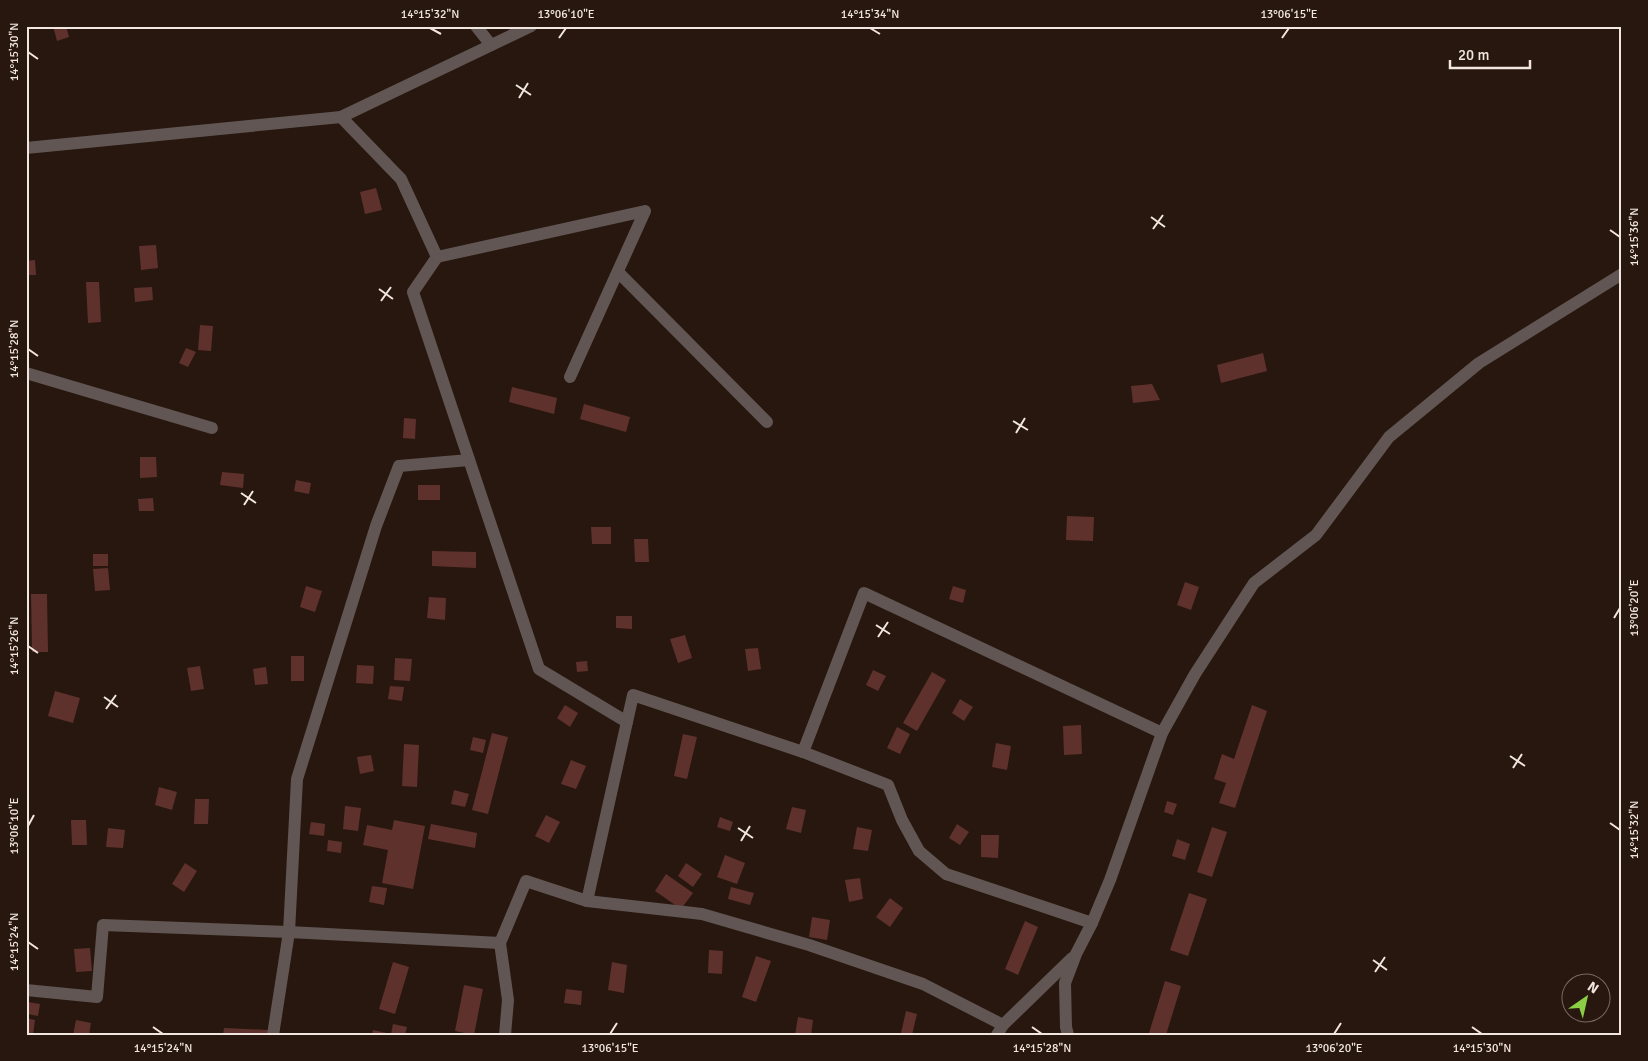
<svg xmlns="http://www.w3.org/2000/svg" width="1648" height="1061" font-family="Signika,sans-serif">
<rect width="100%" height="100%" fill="#27170e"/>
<!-- building -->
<g fill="#5f312d">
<path d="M53,26H66L69,37L57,41Z"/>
<path d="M376,188L382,210L365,214L360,192Z"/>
<path d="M156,245L158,268L141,270L139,246Z"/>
<path d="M35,260L36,275H26V261Z"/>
<path d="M86,282H99L101,322L88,323Z"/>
<path d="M152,287L153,300L135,302L134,288Z"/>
<path d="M200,325L213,326L211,351L198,350Z"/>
<path d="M186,348L196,352L188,367L179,363Z"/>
<path d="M1263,353L1267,371L1221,383L1217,365Z"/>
<path d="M1152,384L1160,400L1133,403L1131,386Z"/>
<path d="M512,387L557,398L554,414L509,402Z"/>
<path d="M584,404L630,417L626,432L580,419Z"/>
<path d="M404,418L416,419L415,439L403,438Z"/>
<path d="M140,457H156L157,477L140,478Z"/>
<path d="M222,472L244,474L243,488L220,485Z"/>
<path d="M296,480L311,483L309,494L294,491Z"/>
<rect x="418" y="485" width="22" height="15"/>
<path d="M153,498L154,511H139L138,499Z"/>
<path d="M1067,516L1094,517L1093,541L1066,540Z"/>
<path d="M591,527H611V544H592Z"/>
<path d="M634,539H648L649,562H635Z"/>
<path d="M432,551L476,552V568L432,566Z"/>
<rect x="93" y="554" width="15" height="12"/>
<path d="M108,568L110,590L95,591L93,569Z"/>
<path d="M1185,582L1199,587L1191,610L1177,605Z"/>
<path d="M306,586L322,591L315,612L300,607Z"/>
<path d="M953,586L966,590L963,603L949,599Z"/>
<path d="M31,594H47L48,652H32Z"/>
<path d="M429,597L446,598L445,620L427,618Z"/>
<path d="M616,616H632V629L616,628Z"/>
<path d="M685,635L692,658L678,663L670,639Z"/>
<path d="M758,648L761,669L748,671L745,649Z"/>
<rect x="291" y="656" width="13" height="25"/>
<path d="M395,658L412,659L410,681L394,680Z"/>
<path d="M587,661L588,671L577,672L576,662Z"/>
<path d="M357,665L374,666L373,684L356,683Z"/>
<path d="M200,666L204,689L191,691L187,668Z"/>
<path d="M266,667L268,684L255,685L253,669Z"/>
<path d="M873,670L886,676L878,691L866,685Z"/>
<path d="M932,672L946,680L917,731L903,723Z"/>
<path d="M390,686L404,687L402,701L388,699Z"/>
<path d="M55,691L80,698L73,723L48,716Z"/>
<path d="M960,699L973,707L964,721L952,713Z"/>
<path d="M565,705L578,713L570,727L557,718Z"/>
<path d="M1252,705L1267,711L1235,808L1219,803L1226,783L1214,779L1222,754L1234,759Z"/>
<path d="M1081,725L1082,754L1064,755L1063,726Z"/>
<path d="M897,727L910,734L900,754L887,748Z"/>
<path d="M492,733L508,737L488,814L472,810Z"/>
<path d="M683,734L697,737L687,779L674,776Z"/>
<path d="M473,737L486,740L483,753L470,750Z"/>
<path d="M996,743L1011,746L1007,770L992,767Z"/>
<path d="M404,744L419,745L417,787L402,786Z"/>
<path d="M371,755L374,771L360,774L357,757Z"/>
<path d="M571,760L586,766L576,789L561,784Z"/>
<path d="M159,787L177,792L172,810L155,805Z"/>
<path d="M454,790L469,794L465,807L451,804Z"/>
<path d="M195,799H209L208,824H194Z"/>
<path d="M1167,801L1177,804L1173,815L1164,812Z"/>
<path d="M345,806L361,808L358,831L343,829Z"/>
<path d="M792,807L806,810L801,833L786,829Z"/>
<path d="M546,815L560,822L549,843L535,836Z"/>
<path d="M720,817L733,822L730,831L717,827Z"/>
<path d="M71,820H86L87,845H72Z"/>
<path d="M394,820L425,826L413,889L382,883L388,850L363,845L367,825L392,830Z"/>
<path d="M311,822L325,824L324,836L309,834Z"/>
<path d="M431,824L477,833L475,848L428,839Z"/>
<path d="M957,824L969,832L960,845L949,838Z"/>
<path d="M857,827L872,830L868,851L853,849Z"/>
<path d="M1212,827L1227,832L1212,877L1197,872Z"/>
<path d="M108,828L125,830L123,848L106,847Z"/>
<path d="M981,835H999L998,858L981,857Z"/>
<path d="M1177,839L1190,844L1185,860L1172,856Z"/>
<path d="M328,840L342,842L341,853L327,851Z"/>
<path d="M725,855L745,863L737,884L717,877Z"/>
<path d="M185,863L197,871L184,892L172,884Z"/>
<path d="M686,863L702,874L693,887L678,876Z"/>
<path d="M666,874L693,893L681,909L655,891Z"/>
<path d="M860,878L863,899L849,902L845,880Z"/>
<path d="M372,886L387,888L384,905L369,902Z"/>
<path d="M731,887L754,893L750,905L728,899Z"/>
<path d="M1189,893L1207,899L1188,956L1170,950Z"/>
<path d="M890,898L903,908L890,927L876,917Z"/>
<path d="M812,917L830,920L827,940L809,937Z"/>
<path d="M1025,921L1038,927L1018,975L1005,969Z"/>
<path d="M90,948L92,971L76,972L74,949Z"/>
<path d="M709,950L723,951L722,974L708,973Z"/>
<path d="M756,956L771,961L756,1002L742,997Z"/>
<path d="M393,962L409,967L395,1014L379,1009Z"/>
<path d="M612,962L627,965L624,993L608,990Z"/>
<path d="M1165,981L1181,986L1166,1035H1154L1149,1033Z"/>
<path d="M464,985L483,989L474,1035L455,1031Z"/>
<path d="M566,989L582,991L581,1005L564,1003Z"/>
<path d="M28,1002L40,1004L38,1016L27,1014Z"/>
<path d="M906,1011L917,1014L912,1035L901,1033Z"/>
<path d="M798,1017L813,1020L811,1035H795Z"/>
<path d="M26,1018L35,1020L33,1035H26Z"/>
<path d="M76,1020L91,1023L89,1035H73Z"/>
<path d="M393,1024L407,1027L405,1035H372L373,1030L391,1034Z"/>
<path d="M224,1028L269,1030V1035H223Z"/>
</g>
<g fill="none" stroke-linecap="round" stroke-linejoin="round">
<!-- minor -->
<g stroke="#615654" stroke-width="12">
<path d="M476,26L491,45"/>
<path d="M531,26L341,117L401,179L437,257L413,292L539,669L627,722"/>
<path d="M26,148L341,117"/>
<path d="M437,257L645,211L570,377"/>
<path d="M618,272L767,422"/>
<path d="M26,373L212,428"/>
<path d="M803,752L864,593L1162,733"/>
<path d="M587,901L633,695L803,752L888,785L902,820L919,851L946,874L1092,923"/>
<path d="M26,990L97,997L103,925L289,932L500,943"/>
<path d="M273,1035L289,932L297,779L376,526L399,466L469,460"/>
<path d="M505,1035L508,1000L500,943L526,881L587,901L702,914L809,945L923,984L1003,1025"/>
<path d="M997,1035L1003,1025L1072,958"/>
<path d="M1068,1035L1066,1027L1065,983L1076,954L1092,923L1110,880L1162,733L1195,674L1254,583L1316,535L1389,437L1479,363L1622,274"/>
</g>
</g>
<!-- ticks -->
<path fill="none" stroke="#f2e6e0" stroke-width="2" d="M430,28L441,34M870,28L880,34M559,38L566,28M1282,38L1289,28M28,52L38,59M516,85L531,95M519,98L528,83M1151,217L1165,227M1153,229L1163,215M1610,230L1620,237M379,289L393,299M381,301L391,287M28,349L38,356M1013,421L1028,430M1016,433L1025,418M241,493L256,503M244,505L253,491M1614,618L1620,608M876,625L890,634M878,637L888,622M28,646L38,653M104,697L118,707M106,709L116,695M1510,756L1525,766M1513,768L1522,754M1610,823L1620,830M28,826L34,815M738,828L753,838M741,841L750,826M28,942L38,949M1373,960L1387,970M1375,972L1385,957M153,1027L163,1034M1032,1027L1042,1034M1472,1027L1482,1034M610,1034L617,1023M1334,1034L1341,1023"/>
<!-- border -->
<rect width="1648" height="1061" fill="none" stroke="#27170e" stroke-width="55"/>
<!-- north arrow -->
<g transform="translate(1586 998) rotate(34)"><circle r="24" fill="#27170e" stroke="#786a62"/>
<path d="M0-4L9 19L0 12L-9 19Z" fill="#8bce46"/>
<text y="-8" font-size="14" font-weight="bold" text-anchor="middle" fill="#f2e6e0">N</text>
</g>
<!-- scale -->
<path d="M1450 60v8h80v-8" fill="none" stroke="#f2e6e0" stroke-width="2.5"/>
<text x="1458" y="60" font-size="15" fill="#f2e6e0" stroke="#27170e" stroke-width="4" paint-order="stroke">20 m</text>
<rect x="28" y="28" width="1592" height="1006" fill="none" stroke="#f2e6e0" stroke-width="2"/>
<g font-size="12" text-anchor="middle" fill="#f2e6e0">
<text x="430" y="18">14°15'32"N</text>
<text x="566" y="18">13°06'10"E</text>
<text x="870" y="18">14°15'34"N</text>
<text x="1289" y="18">13°06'15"E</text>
<text transform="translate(14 52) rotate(-90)" y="4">14°15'30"N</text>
<text transform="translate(1634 237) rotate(-90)" y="4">14°15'36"N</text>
<text transform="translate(14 349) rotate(-90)" y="4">14°15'28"N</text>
<text transform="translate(1634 608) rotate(-90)" y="4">13°06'20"E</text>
<text transform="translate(14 646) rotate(-90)" y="4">14°15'26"N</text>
<text transform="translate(14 826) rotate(-90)" y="4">13°06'10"E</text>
<text transform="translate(1634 830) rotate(-90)" y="4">14°15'32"N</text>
<text transform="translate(14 942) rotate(-90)" y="4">14°15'24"N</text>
<text x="163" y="1052">14°15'24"N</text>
<text x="610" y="1052">13°06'15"E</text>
<text x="1042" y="1052">14°15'28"N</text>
<text x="1334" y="1052">13°06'20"E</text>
<text x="1482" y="1052">14°15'30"N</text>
</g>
</svg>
